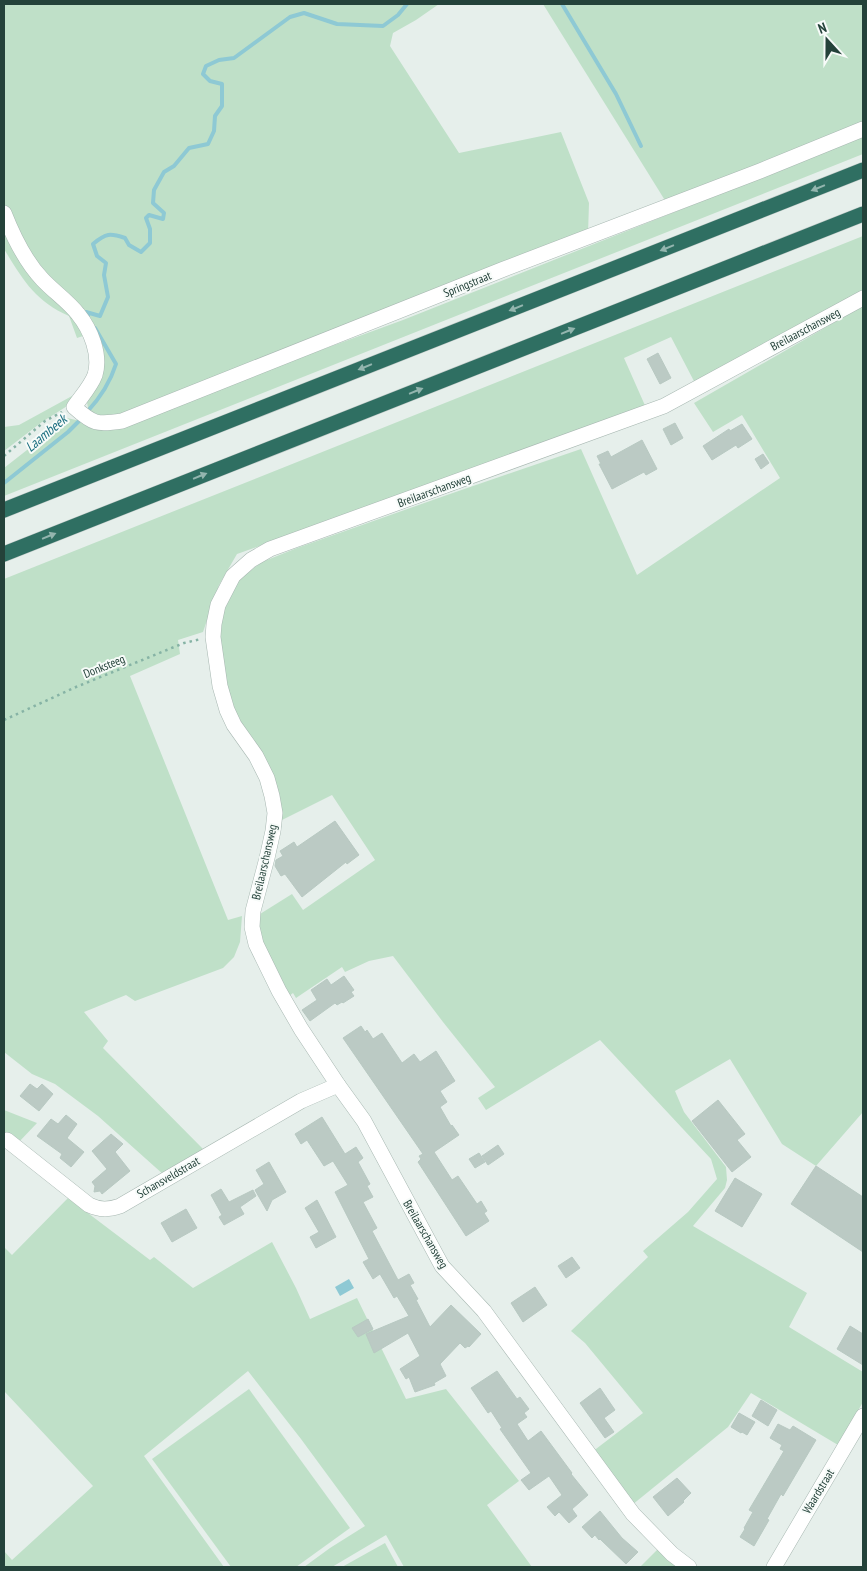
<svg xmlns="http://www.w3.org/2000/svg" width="867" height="1571" font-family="'PT Sans Narrow',sans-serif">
<rect width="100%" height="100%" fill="#e6efeb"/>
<!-- green -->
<g fill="#bfe0c8">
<path d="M4,4H439L416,20L393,33L390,46L459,153L561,132L589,203L588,234L113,418L93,415L88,408L87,402L102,369L83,336L77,338L69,316C35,301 23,280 4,249Z"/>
<path d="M543,4H863V123L666,202Z"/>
<path d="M863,137V154L4,496V468L50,432L59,422L67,418L76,420L85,425L242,379L403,320Z"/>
<path d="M863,236V293L696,385L671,337L624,358L647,410L237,554L219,585L203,632L178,640L180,654L130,676L228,920L242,916L240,942L234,957L223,968L135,1001L126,995L84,1012L108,1041L103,1048L205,1151L164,1175L98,1116L55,1084L32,1074L4,1052V579Z"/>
<path d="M863,306V1112L816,1166L782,1144L730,1059L675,1091L684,1112L726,1167L727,1180L725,1188L693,1226L807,1293L789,1327L863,1372V1402L838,1445L751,1393L728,1427L632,1505L592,1452L643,1413L585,1343L571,1331L648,1257L643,1251L688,1212L717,1179L711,1159L600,1040L486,1110L478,1098L495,1087L443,1022L393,956L369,961L345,972L342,967L296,998L293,993L289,996C276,971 254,943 260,914L292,894L303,910L375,860L332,795L280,821L233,717L219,642L222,610L233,586L245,575L262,562L297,548L447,495L581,449L637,575L780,478L742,415L713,432L694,403Z"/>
<path d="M72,396L75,401L42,422L4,451V427L19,425Z"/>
<path d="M4,1110L37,1123L17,1144L4,1134Z"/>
<path d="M68,1198L150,1260L154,1257L193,1288L272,1242L296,1288L310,1319L357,1298L406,1399L446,1389L519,1481L487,1505L532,1567H404L386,1535L332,1567H304L330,1548L365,1526L301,1439L248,1371L144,1456L224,1567H4V1551L12,1560L93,1486L4,1391V1247L12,1255Z"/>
<path d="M249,1389L350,1528L296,1567H231L152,1459Z"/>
<path d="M385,1543L398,1567H342Z"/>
<path d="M658,1549L678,1567H640Z"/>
</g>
<!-- water -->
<path fill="#8ec9d4" d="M349,1279L354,1288L340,1296L335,1287Z"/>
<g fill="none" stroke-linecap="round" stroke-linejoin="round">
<!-- stream -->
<g stroke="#8ec9d4" stroke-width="4">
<path d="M562,4L616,94L641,146"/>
<path d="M88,316L86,312L100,316L108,297L104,275L106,263L97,256L93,244C106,233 110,233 125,238L129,245L141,252L150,243V229L146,218L149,215L163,219L164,213L153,203L154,190L164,172L174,166L189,148L208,144L214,131L215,116L222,106V84L210,81L203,74L206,66L219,60L234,58L290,17L304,13L337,24L383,26L398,15L407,4"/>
<path d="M87,412C100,398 110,383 116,364L95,328"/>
<path d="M4,483L68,432L80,420"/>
</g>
</g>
<!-- building -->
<g fill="#bbcac4" stroke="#b8c9c2">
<path d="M658,353L671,378L660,384L647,359Z"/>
<path d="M675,423L683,438L671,445L663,429Z"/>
<path d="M742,424L752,439L738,448L736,445L712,460L703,446L729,429L730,431Z"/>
<path d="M642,440L657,469L646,475L644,472L612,489L599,464H601L597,456L608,451L611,457Z"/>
<path d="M763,454L769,463L761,469L755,459Z"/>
<path d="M335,821L359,855L347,864L346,862L302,897L285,874L281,876L275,866L276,860L283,856L280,851L294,842L297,847Z"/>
<path d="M344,976L354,990L351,992L354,996L343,1003L342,1002L337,1005L335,1003L310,1021L302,1010L317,1000L311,990L327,979L331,985Z"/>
<path d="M361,1026L365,1032L367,1030L373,1039L382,1033L402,1063L414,1054L420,1062L436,1051L455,1081L440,1091L447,1102L440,1107L451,1126L452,1125L459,1135L434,1152L452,1180L458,1176L477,1204L481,1201L487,1211L484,1213L489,1221L466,1236L418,1162L421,1159L419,1156L423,1154L343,1038Z"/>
<path d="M30,1084L37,1089L42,1084L53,1094L39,1111L20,1096Z"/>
<path d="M718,1100L745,1134L737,1140L751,1157L732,1172L692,1121Z"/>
<path d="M66,1115L77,1124L67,1138L84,1152L71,1167L60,1158L62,1154L37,1136L51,1119L58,1124Z"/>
<path d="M322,1117L345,1154L356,1147L363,1158L358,1162L370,1184L367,1186L373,1197L363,1202L377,1228L372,1231L398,1280L409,1274L414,1283L410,1285L418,1299L416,1300L430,1327L451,1305L481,1334L469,1347L468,1346L465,1348L460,1343L440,1364L446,1376L434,1383L435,1385L415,1392L409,1377L406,1379L400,1369L420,1356L408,1333L374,1353L366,1334L409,1316L397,1296L394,1298L380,1274L373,1279L363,1262L369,1259L335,1192L348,1185L333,1161L324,1166L307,1140L301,1144L295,1134Z"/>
<path d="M111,1134L123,1144L115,1152L130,1171L102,1194L100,1191L94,1192L95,1186L92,1182L107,1169L92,1151Z"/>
<path d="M498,1145L504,1154L488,1165L482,1156Z"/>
<path d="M479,1153L485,1162L475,1168L469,1159Z"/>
<path d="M269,1162L286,1192L272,1200L267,1211L255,1190L264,1184L256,1170Z"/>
<path d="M816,1166L863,1197V1252L791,1204Z"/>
<path d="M735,1178L762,1194L742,1227L715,1211Z"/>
<path d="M221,1189L229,1202L253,1190L256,1196L240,1207L244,1214L224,1225L219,1217L222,1215L211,1195Z"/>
<path d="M317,1200L336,1237L316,1248L310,1237L319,1232L305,1208Z"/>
<path d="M186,1209L197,1228L172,1242L161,1223Z"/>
<path d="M572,1257L580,1268L566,1278L558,1266Z"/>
<path d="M535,1287L547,1305L523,1322L511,1303Z"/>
<path d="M368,1319L373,1329L358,1337L352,1328Z"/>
<path d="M850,1326L863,1334V1365L837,1349Z"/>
<path d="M497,1371L517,1399L520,1397L529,1409L524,1413L527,1417L517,1424L528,1441L541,1431L572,1473L571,1474L588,1495L572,1509L577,1516L569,1523L559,1512L555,1516L547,1507L562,1495L549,1476L529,1490L521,1480L531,1473L500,1429L502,1428L491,1411L488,1413L471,1388Z"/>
<path d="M600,1388L615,1410L604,1418L614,1432L605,1438L580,1403Z"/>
<path d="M761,1400L777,1410L768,1426L752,1416Z"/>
<path d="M739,1413L755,1422L747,1435L742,1432L741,1433L731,1427Z"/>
<path d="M778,1424L790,1430L793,1426L816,1440L783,1496L781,1494L767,1519L769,1520L754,1546L740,1537L745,1529L744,1528L753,1512L749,1510L784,1451L780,1449L782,1445L770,1438Z"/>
<path d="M677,1478L691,1493L683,1501L684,1502L668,1516L653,1497Z"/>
<path d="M600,1511L622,1538L638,1552L626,1564L600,1539L599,1540L595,1535L592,1538L582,1527Z"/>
</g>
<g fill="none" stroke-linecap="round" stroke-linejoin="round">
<defs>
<g id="minor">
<path d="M4,213C13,236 25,261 42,279C53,291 68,301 78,314C91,330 101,355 95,375C91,386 81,397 74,407C93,424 97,425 122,421L504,269L760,171L863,129"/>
<path d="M7,1140L89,1205C100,1210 108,1210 120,1206L301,1101L338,1085"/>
<path d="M689,1567L672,1554L633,1514L484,1311L442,1266L364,1121L338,1085L301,1029L279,991L256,944L252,927L253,911L267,858L273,831L275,813L272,796L267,778L256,756L234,725L227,710L220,686L213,637L214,624L218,605L233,576L251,560L270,549L664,406L863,298"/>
<path d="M774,1567L863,1416"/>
</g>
<g id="highway">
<path d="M4,510L863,170"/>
<path d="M4,554L863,214"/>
</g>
</defs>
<!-- minor casing -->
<use href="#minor" stroke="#a8b8b2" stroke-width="16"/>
<!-- highway casing -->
<use href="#highway" stroke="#c2cac8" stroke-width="16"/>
<!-- path -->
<g stroke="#86b3a5" stroke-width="2.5" stroke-dasharray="2.5 4" stroke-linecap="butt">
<path d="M4,456L45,421L62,412"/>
<path d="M4,720L76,687L184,643L201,639"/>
</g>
<!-- minor -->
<use href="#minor" stroke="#fff" stroke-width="15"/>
<!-- highway -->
<use href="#highway" stroke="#2f6f62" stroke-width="15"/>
</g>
<!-- one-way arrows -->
<defs><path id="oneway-solid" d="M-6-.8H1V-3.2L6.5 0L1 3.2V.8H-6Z" transform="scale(1.25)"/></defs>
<g fill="#93b5ae">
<use href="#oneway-solid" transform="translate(818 188) rotate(158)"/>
<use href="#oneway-solid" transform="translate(667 248) rotate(158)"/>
<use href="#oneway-solid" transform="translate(516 308) rotate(158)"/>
<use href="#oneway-solid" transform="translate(568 331) rotate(-22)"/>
<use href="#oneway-solid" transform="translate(365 367) rotate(158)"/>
<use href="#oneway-solid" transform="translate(416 391) rotate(-22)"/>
<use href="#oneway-solid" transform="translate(200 476) rotate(-22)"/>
<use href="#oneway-solid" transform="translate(49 536) rotate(-22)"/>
</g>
<g text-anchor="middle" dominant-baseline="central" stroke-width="4" stroke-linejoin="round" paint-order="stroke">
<!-- street labels -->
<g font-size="12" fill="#24423a" stroke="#f7fbf9">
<text transform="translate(467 284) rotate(-22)">Springstraat</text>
<text transform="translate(805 329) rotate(-28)">Breilaarschansweg</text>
<text transform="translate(434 490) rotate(-20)">Breilaarschansweg</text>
<text transform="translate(104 666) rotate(-22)">Donksteeg</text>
<text transform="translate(264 862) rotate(-77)">Breilaarschansweg</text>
<text transform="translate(168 1177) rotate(-30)">Schansveldstraat</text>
<text transform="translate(426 1234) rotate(60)">Breilaarschansweg</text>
<text transform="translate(818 1491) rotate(-59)">Waardstraat</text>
</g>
<!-- water labels -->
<g font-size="14" font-style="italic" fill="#1c6f80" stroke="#f7fbf9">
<text transform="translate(46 433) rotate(-40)">Laambeek</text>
</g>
</g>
<!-- border -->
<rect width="867" height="1571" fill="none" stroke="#24423a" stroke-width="10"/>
<!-- north arrow -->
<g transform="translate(827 40) rotate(339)" stroke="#f7fbf9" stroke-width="4" paint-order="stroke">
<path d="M0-4L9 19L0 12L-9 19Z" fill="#24423a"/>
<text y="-8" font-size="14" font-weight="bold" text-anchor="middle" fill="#24423a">N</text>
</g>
</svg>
